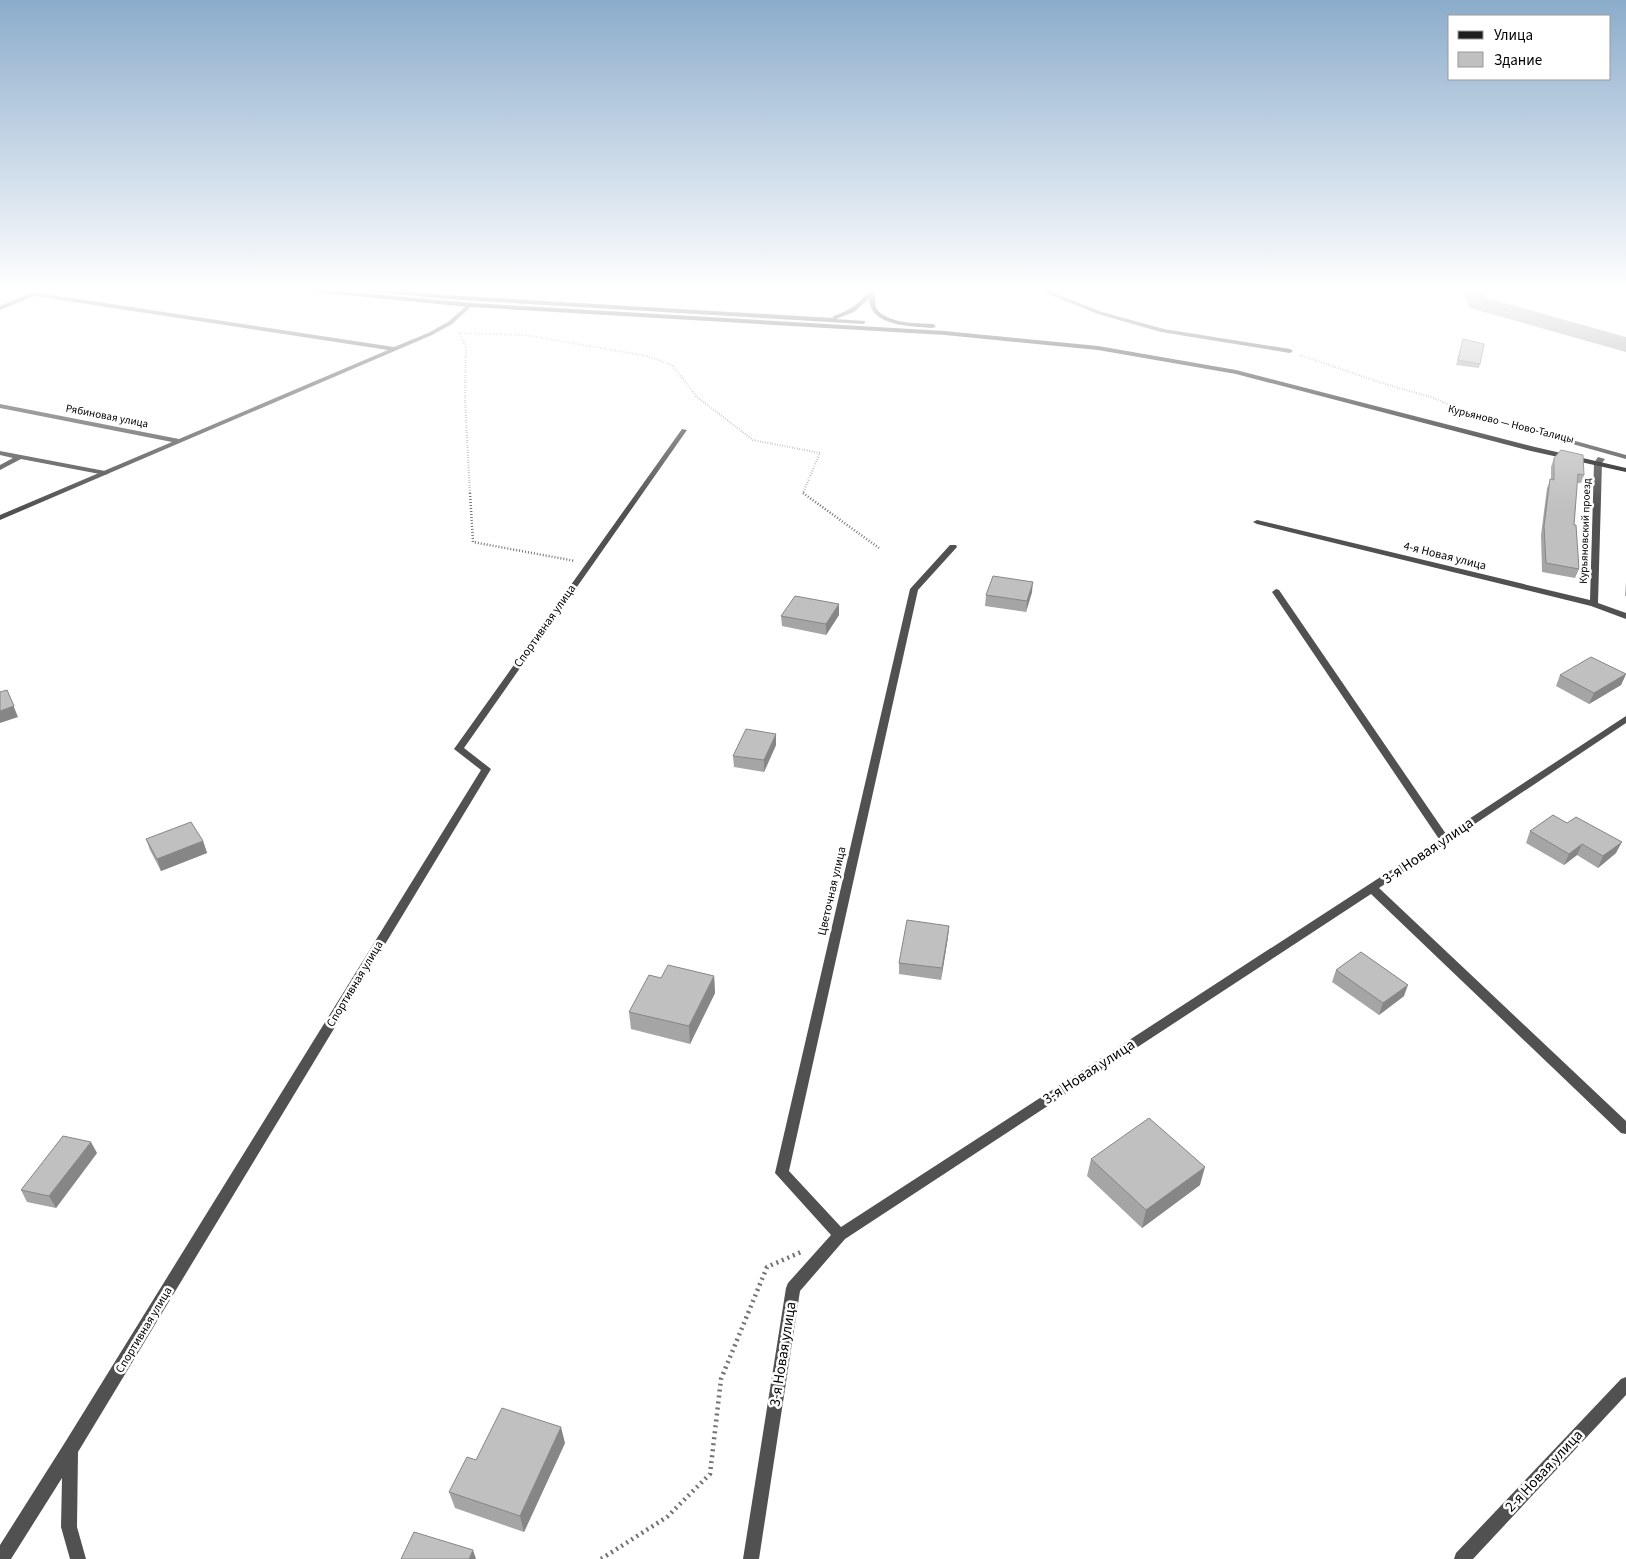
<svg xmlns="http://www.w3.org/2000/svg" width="1626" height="1559" font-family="'Source Sans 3',sans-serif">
<rect width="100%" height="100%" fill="#fff"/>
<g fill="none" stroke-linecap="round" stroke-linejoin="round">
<!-- river -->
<path fill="#9f9f9f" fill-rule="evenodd" d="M1461,290H1483L1487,298L1626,337V352L1470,308Z"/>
<!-- path-far2 -->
<g stroke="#737373" stroke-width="2" stroke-dasharray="0.5 2" stroke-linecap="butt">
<path d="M458,332L466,347L465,398L470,494"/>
<path d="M459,333L525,335L647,356L672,365L697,397L753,440L820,453L803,493L805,494"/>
<path d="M1300,355L1385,384L1431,397L1470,414L1493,420"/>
</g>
<!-- path-far1 -->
<g stroke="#737373" stroke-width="2.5" stroke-dasharray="1 2" stroke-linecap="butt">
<path d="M470,493L473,542L575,561"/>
<path d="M803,493L879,548"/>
</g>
<!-- path -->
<path stroke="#737373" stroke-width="4.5" stroke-dasharray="2 4" stroke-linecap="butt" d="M601,1559L667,1517L710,1474L721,1379L767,1267L801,1252"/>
<!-- service -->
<g fill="#515151" fill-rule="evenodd">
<path d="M1038,290H1046L1102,312L1164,329L1290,349L1293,351L1290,353L1161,332L1098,314Z"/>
<path d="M1503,421L1626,455V459L1501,424V422Z"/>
<path d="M0,451L105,471L109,473L105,475L21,459L0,470V465L13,458L0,455Z"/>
</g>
<!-- minor -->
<g fill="#515151" fill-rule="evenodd">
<path d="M33,292L394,347L428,333L448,322L468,304L473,305L452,324L432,335L0,520V515L172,442L0,408V404L179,439L388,350L34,296L0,310V306Z"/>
<path d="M682,429L687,430L464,748L491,769L78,1452L77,1527L86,1559H70L61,1527L62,1478L11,1559H0V1545L64,1444L481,770L454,749Z"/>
<path d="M1598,457L1605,459L1602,463L1598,603L1626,613V619L1591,606L1257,524L1253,522L1257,520L1590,600L1594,463Z"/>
<path d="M950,545H956L957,547L918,590L789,1171L841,1227L1439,839L1272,592L1276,589L1279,590L1446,834L1626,716V723L1379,888L1626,1121V1134L1621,1133L1371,894L845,1239L800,1291L759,1559H743L786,1288L788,1283L831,1235L775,1173L910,589Z"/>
<path d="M1626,1377V1395L1473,1559H1454L1456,1553L1621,1379Z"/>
</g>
<!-- secondary -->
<g fill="#1e1e1e" fill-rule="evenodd">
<path d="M310,290H331L470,303L945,331L1098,346L1236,370L1535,447L1626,468V472L1531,451L1236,374L1098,350L945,335L470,307L313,292Z"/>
<path d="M373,290H393L447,295L833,318V316C849,311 860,303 870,290H874L876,308C887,324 916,323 933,324L936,326L933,328C911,326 871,327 869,299L854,312L836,319L865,321V323L863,324L447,299L376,292Z"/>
</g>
</g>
<!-- wall -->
<g fill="#a5a5a5">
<path d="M1463,339L1480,364L1479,368L1456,365Z"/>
<path d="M1554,458L1584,475L1581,483H1577L1574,525L1579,569L1575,578L1542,572L1541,535L1547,488L1551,479V467Z"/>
<path d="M1626,582V596H1625Z"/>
<path d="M1032,592L1026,612L985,606L986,595Z"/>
<path d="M839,604V615L826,635L782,626L781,616Z"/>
<path d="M1626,674L1621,685L1589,704L1556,686L1560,675Z"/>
<path d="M776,734V745L764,772L734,767L733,756Z"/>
<path d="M1553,815L1616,853L1598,868L1577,855L1564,865L1526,843L1530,831Z"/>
<path d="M146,839L203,841L207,853L161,871L150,850Z"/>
<path d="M949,926L948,937L941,980L899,974V963Z"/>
<path d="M1336,970L1404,996L1379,1015L1332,982Z"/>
<path d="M714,976L715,993L690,1044L631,1029L629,1012L661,978Z"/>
<path d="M97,1153L56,1208L27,1202L21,1190Z"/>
<path d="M1091,1159L1200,1185L1142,1228L1087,1176Z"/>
<path d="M565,1443L524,1532L455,1508L449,1492L476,1460Z"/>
</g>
<!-- shaded-wall -->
<g fill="#868686">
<path d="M1033,582L1032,592L1026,612L1027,601Z"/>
<path d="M839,604V615L826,635V624Z"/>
<path d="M1626,674L1621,685L1589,704L1594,693Z"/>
<path d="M7,690L18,717L0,723V711Z"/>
<path d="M776,734V745L764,772V760Z"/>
<path d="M203,841L207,853L161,871L157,859Z"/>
<path d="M1622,842L1616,853L1598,868L1603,856Z"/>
<path d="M1582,844L1577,855L1564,865L1569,854Z"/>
<path d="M949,926L948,937L941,980L942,968Z"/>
<path d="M714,976L715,993L690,1044L689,1026Z"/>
<path d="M1408,985L1404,996L1379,1015L1383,1003Z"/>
<path d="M91,1142L97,1153L56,1208L49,1196Z"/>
<path d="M1205,1167L1200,1185L1142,1228L1146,1210Z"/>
<path d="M561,1427L565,1443L524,1532L520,1516Z"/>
<path d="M473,1550L476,1559H469Z"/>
</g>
<!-- building -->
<g fill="#c0c0c0" stroke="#868686">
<path d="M1463,339L1484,344L1480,364L1458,360Z"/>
<path d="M1561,450L1583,455L1584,475L1578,474L1574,525H1576L1579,569L1546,563L1544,526L1550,479L1554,480V458Z"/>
<path d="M993,576L1033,582L1027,601L986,595Z"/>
<path d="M795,596L839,604L826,624L781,616Z"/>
<path d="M1591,657L1626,674L1594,693L1560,675Z"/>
<path d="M7,690L14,706L0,711V692Z"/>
<path d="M746,729L776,734L764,760L733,756Z"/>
<path d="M1553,815L1567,823L1576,817L1622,842L1603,856L1582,844L1569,854L1530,831Z"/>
<path d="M191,822L203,841L157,859L146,839Z"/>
<path d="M907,920L949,926L942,968L899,963Z"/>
<path d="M1361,952L1408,985L1383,1003L1336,970Z"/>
<path d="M668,965L714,976L689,1026L629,1012L649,975L661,978Z"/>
<path d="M1149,1118L1205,1167L1146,1210L1091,1159Z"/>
<path d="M63,1136L91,1142L49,1196L21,1190Z"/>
<path d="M502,1408L561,1427L520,1516L449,1492L467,1457L476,1460Z"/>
<path d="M414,1532L473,1550L469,1559H401Z"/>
</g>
<!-- sky -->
<linearGradient id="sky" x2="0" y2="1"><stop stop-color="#8baccb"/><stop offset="0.57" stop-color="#fff"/><stop offset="1" stop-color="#fff" stop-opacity="0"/></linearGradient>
<rect width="1626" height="508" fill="url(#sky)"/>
<g text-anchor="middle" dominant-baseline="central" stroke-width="5" stroke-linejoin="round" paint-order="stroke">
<!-- far-street labels -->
<g font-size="11" fill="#000" stroke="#fff">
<text transform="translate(107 416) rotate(11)">Рябиновая улица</text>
<text transform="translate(1511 424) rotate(14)">Курьяново — Ново-Талицы</text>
<text transform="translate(1585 531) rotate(-88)">Курьяновский проезд</text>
</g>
<!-- street labels -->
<g font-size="12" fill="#000" stroke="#fff">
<text transform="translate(1445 556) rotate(14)">4-я Новая улица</text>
<text transform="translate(545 626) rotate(-55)">Спортивная улица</text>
<text transform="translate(832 891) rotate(-77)">Цветочная улица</text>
<text transform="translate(355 984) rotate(-59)">Спортивная улица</text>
<text transform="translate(144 1330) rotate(-59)">Спортивная улица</text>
</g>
<!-- near-street labels -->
<g font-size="15" fill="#000" stroke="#fff">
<text transform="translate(1428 851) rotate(-34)">3-я Новая улица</text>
<text transform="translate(1089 1072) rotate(-33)">3-я Новая улица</text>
<text transform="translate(783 1354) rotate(-81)">3-я Новая улица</text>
<text transform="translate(1544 1471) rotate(-47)">2-я Новая улица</text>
</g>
</g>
<!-- legend -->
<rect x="1448" y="15" width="162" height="65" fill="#ffffff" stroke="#999999"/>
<rect x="1458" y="31" width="25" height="8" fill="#1e1e1e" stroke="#999999"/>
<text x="1494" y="40" font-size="15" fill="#000000">Улица</text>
<rect x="1458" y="52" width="25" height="15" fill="#c0c0c0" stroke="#999999"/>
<text x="1494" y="65" font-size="15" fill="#000000">Здание</text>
</svg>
